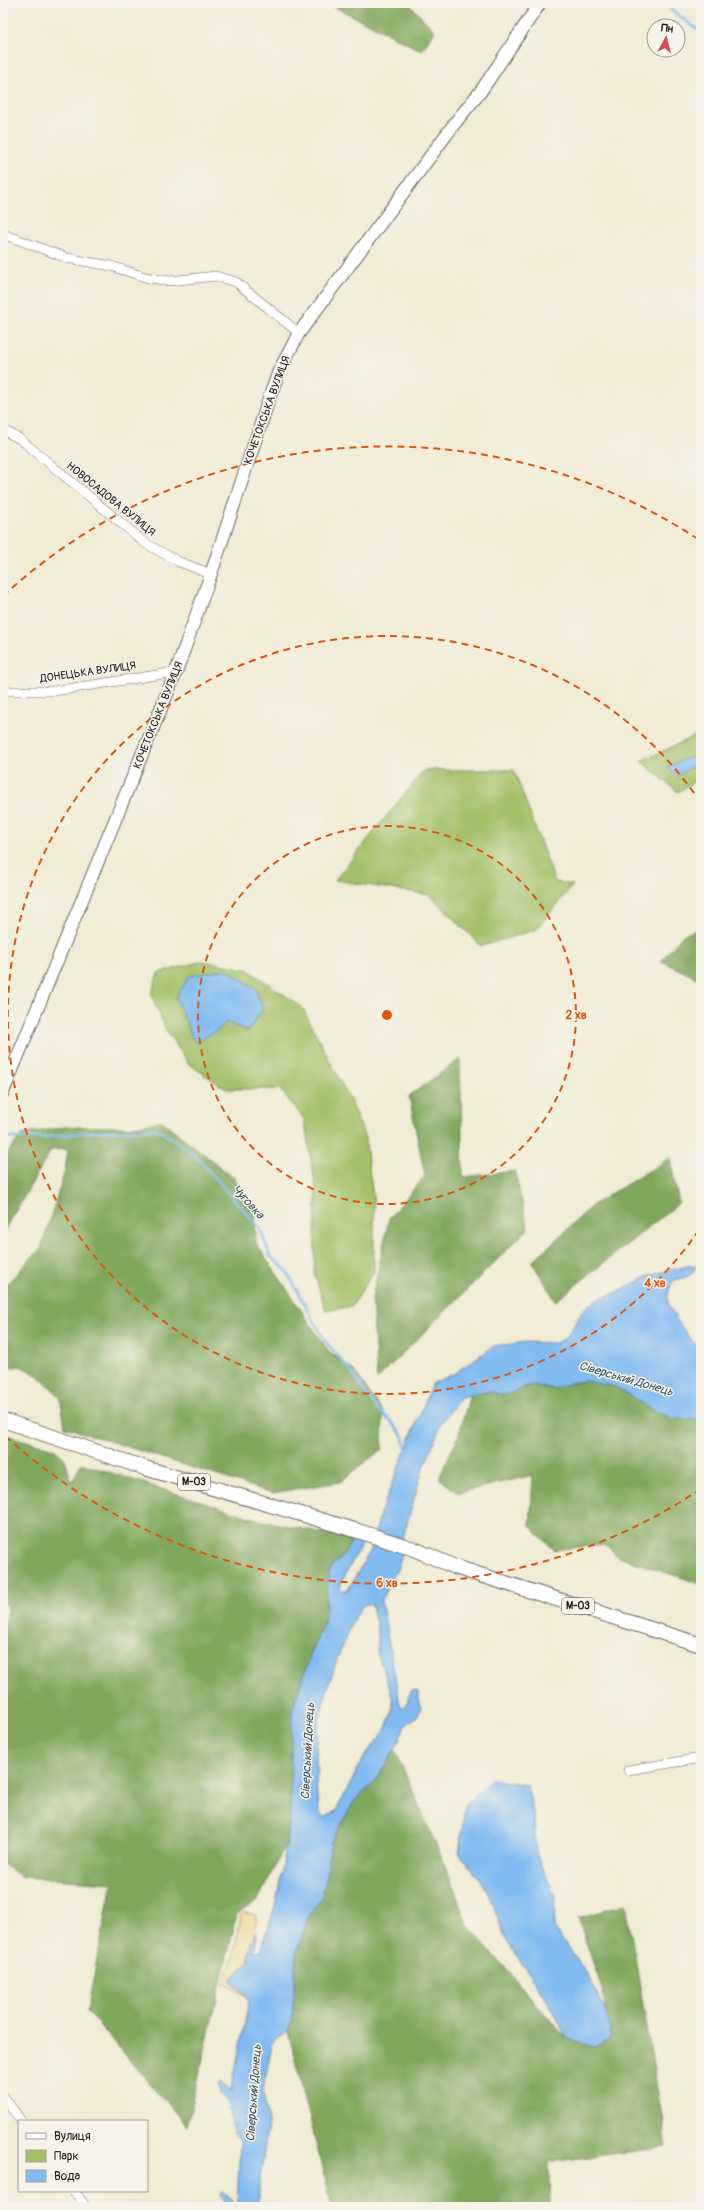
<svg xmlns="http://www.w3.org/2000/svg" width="704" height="2210" font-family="Pangolin,sans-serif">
<rect width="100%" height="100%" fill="#f7f3e8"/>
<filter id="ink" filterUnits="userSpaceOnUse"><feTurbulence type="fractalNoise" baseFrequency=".025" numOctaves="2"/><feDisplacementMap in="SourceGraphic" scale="8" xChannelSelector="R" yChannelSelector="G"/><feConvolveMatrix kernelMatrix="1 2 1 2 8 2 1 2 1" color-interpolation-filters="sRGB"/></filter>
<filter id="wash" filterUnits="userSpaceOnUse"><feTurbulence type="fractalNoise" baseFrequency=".012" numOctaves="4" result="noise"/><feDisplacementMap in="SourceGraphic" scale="16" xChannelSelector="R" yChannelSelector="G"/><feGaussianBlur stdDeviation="0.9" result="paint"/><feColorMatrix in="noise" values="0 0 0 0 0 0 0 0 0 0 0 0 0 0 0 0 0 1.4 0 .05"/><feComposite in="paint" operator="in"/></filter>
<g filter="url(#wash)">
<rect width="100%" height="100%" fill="#f0ebd4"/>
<!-- green -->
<g fill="#a2c169" stroke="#5f6e42">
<path d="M701,721V777L678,792L641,761L698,735Z"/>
<path d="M424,770H514L555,882L573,885L536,930L481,946L430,895L335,880Z"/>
<path d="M203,961L247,969L302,1007L351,1102L365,1138L374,1204V1272L352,1306L326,1311L314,1272L316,1189L304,1119L280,1089H226L189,1064L166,1030L151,994L158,973Z"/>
</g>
<!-- forest -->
<g fill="#81a75d" stroke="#4e623c">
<path d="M327,3H408L435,31L422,51Z"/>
<path d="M701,928V980L661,961L683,935Z"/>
<path d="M460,1059L463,1177L515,1171L528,1229L377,1379L372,1298L389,1218L425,1176L409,1096Z"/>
<path d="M162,1121L234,1178L255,1211L256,1243L329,1352L354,1371L383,1412L382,1449L340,1482L272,1493L65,1427L60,1396L37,1375L20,1366L3,1369V1288L41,1248L65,1171L68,1149L51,1150L3,1233V1159L21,1135L64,1127H128Z"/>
<path d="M670,1158L679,1203L556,1301L532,1262L594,1204Z"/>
<path d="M587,1381C597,1382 608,1383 617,1388C648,1403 662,1423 701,1419V1584L618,1557L605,1544L554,1550L530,1526L533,1475L458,1493L439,1478L458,1437L470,1394L492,1392L497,1394L527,1386L549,1388Z"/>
<path d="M3,1434L54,1449L65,1459L72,1483L81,1463L259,1520L353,1539L341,1559L332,1565L329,1573L324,1622L310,1656L292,1711L290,1818L287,1842L258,1900L237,1914L187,2126L87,2011L112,1883L22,1877L3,1864V1625L6,1620L8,1606L3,1603Z"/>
<path d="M395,1750L449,1875L467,1924L566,2038L594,2047L607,2012L601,1986L578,1918L626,1904L667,2147L549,2162L550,2207H332L288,2031L292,2020L296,1954L308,1916L321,1899L325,1884L331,1842L355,1800L374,1783Z"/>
</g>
<!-- sand -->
<path fill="#eeda9e" stroke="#857b5d" d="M243,1912L255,1915C259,1923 251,1953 248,1963L231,1979V1982L247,1996L224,1984C226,1971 232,1964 234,1953C236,1941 239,1928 241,1915Z"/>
<!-- water -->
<g fill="#81bbf2" stroke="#4e6c87" fill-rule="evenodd">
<path d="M701,753V761L677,776L667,767Z"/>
<path d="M226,969L256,989L263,1009L248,1031L226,1022L218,1030L195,1043L176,998L189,976Z"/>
<path d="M692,1265L695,1266C694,1277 682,1278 673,1281C670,1287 667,1294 668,1302C670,1311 693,1346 701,1349V1419H675L658,1413L616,1387L587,1381L574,1382L554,1389L535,1385L527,1386L512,1393L502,1395L492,1392H486L461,1397L442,1422L422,1472L403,1537L402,1555L398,1567L381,1600L400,1704L402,1707L406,1705L411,1691L415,1690L418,1692L421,1709L418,1715L405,1726L395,1750L374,1783L355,1800L331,1842L325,1884L321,1899L308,1916L296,1954L292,2020L288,2031L276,2039L272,2045L263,2089L268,2124L259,2185V2207H227L221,2195L222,2192L228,2195L234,2206L237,2205L240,2146V2141L233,2133L229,2104L220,2094L218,2084L222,2081L229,2091L231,2090L249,2002L245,1993L231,1982V1979L248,1963L251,1943L255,1934L257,1937L254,1952L261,1951L276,1903L287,1842L290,1818L292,1711L310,1656L324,1622L329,1573L332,1565L341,1559L353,1539L363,1541L342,1581L340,1588L342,1591L348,1589L371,1550L380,1514L432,1384L455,1373L494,1346L525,1342L556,1343L564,1339L572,1329L580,1314L587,1306L597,1299L615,1293L650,1275ZM365,1604L372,1605L377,1628V1652L390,1689L393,1700L392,1713L384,1732L366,1754L336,1811L323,1818C313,1809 316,1738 319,1722C323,1699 348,1617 365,1604Z"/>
<path d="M491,1779L527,1785L534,1817L536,1853L555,1896L554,1928L587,1974L607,2012L611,2039L594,2047L566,2038L556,2015L506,1940L488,1890L459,1853L465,1805Z"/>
</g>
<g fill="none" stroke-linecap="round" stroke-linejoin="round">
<!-- stream -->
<g stroke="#81bbf2" stroke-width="2.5">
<path d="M670,9L701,32"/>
<path d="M3,1136L11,1138L49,1137L90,1132L157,1129L191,1151L260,1228L270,1256L286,1270L325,1341L353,1374L377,1409L391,1421L402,1435L407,1451"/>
</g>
</g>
</g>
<g filter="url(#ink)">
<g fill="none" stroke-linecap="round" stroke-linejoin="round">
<defs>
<g id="minor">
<path d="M3,234L67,258L111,266L145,277L169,281L216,276L236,282L299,333"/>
<path d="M3,430L20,439L145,543L177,561L211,574"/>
<path d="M3,691H54L176,672"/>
<path d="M628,1770L701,1758"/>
<path d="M3,2096L21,2121"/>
<path d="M74,2191L86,2207"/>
</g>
<path id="secondary" d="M3,1092L176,672L211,574L271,393L279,371L299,333L458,119L481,91L540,3"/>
<path id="trunk" d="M3,1420L145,1468L358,1531L414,1549L455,1567L701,1645"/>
</defs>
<!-- minor casing -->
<use href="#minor" stroke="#66645c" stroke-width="10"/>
<!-- secondary casing -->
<use href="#secondary" stroke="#66645c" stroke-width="14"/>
<!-- trunk casing -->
<use href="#trunk" stroke="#66645c" stroke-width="16"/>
<!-- minor -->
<use href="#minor" stroke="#fff" stroke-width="9"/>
<!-- secondary -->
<use href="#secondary" stroke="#fff" stroke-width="12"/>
<!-- trunk -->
<use href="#trunk" stroke="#fff" stroke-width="14"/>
</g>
</g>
<!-- distance rings -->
<g fill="none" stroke="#de560d" stroke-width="2" stroke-dasharray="7 5">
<circle cx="387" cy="1015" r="189"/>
<path d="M699 1230A379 379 0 1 1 699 800"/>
<path d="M701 1489A568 568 0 0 1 3 1434M3 596A568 568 0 0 1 701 541"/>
</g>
<g text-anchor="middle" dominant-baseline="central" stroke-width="3" stroke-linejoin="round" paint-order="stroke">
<!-- shield labels -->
<g fill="#f7f3e8" stroke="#5e5c59" stroke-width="1">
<rect x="178" y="1474" width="32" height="16" rx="3"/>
<rect x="562" y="1598" width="32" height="16" rx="3"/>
</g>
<g font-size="10" font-weight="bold" fill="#1c1c1c">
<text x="194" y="1482">М-03</text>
<text x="578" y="1606">М-03</text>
</g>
<!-- street labels -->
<g font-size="11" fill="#1c1c1c" stroke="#f7f3e8">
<text transform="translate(267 410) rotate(-70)">КОЧЕТОКСЬКА ВУЛИЦЯ</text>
<text transform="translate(111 499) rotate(39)">НОВОСАДОВА ВУЛИЦЯ</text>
<text transform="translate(88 672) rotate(-8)">ДОНЕЦЬКА ВУЛИЦЯ</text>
<text transform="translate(158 715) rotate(-68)">КОЧЕТОКСЬКА ВУЛИЦЯ</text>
</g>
<!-- water labels -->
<g font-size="12" font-style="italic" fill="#3f5467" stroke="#f7f3e8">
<text transform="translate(248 1202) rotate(48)">Чуговка</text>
<text transform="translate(626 1379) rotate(16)">Сіверський Донець</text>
<text transform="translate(308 1751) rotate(-87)">Сіверський Донець</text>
<text transform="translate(254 2093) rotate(-86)">Сіверський Донець</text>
</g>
</g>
<circle cx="387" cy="1015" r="6" fill="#de560d" stroke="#f7f3e8" stroke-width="2"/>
<g font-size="12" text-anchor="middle" font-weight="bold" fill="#de560d" stroke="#f7f3e8" stroke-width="3" stroke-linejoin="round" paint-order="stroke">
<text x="576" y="1019">2 хв</text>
<text x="655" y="1287">4 хв</text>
<text x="387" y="1587">6 хв</text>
</g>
<!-- margin -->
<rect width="704" height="2210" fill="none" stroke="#f7f3e8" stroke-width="16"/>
<!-- legend -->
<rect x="18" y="2120" width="130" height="72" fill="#f7f3e8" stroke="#9f9d96"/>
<rect x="26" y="2133" width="20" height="6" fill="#ffffff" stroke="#9f9d96"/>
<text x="54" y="2140" font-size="12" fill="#1c1c1c">Вулиця</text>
<rect x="26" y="2150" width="20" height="12" fill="#a2c169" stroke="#9f9d96"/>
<text x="54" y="2160" font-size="12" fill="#1c1c1c">Парк</text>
<rect x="26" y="2170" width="20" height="12" fill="#81bbf2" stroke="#9f9d96"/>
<text x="54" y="2180" font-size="12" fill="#1c1c1c">Вода</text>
<!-- north arrow -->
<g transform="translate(666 38) rotate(7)"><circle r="19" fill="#f7f3e8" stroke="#9f9d96"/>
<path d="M0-3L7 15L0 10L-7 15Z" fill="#d1495b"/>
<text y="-6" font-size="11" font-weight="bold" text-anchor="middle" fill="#1c1c1c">Пн</text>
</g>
</svg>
